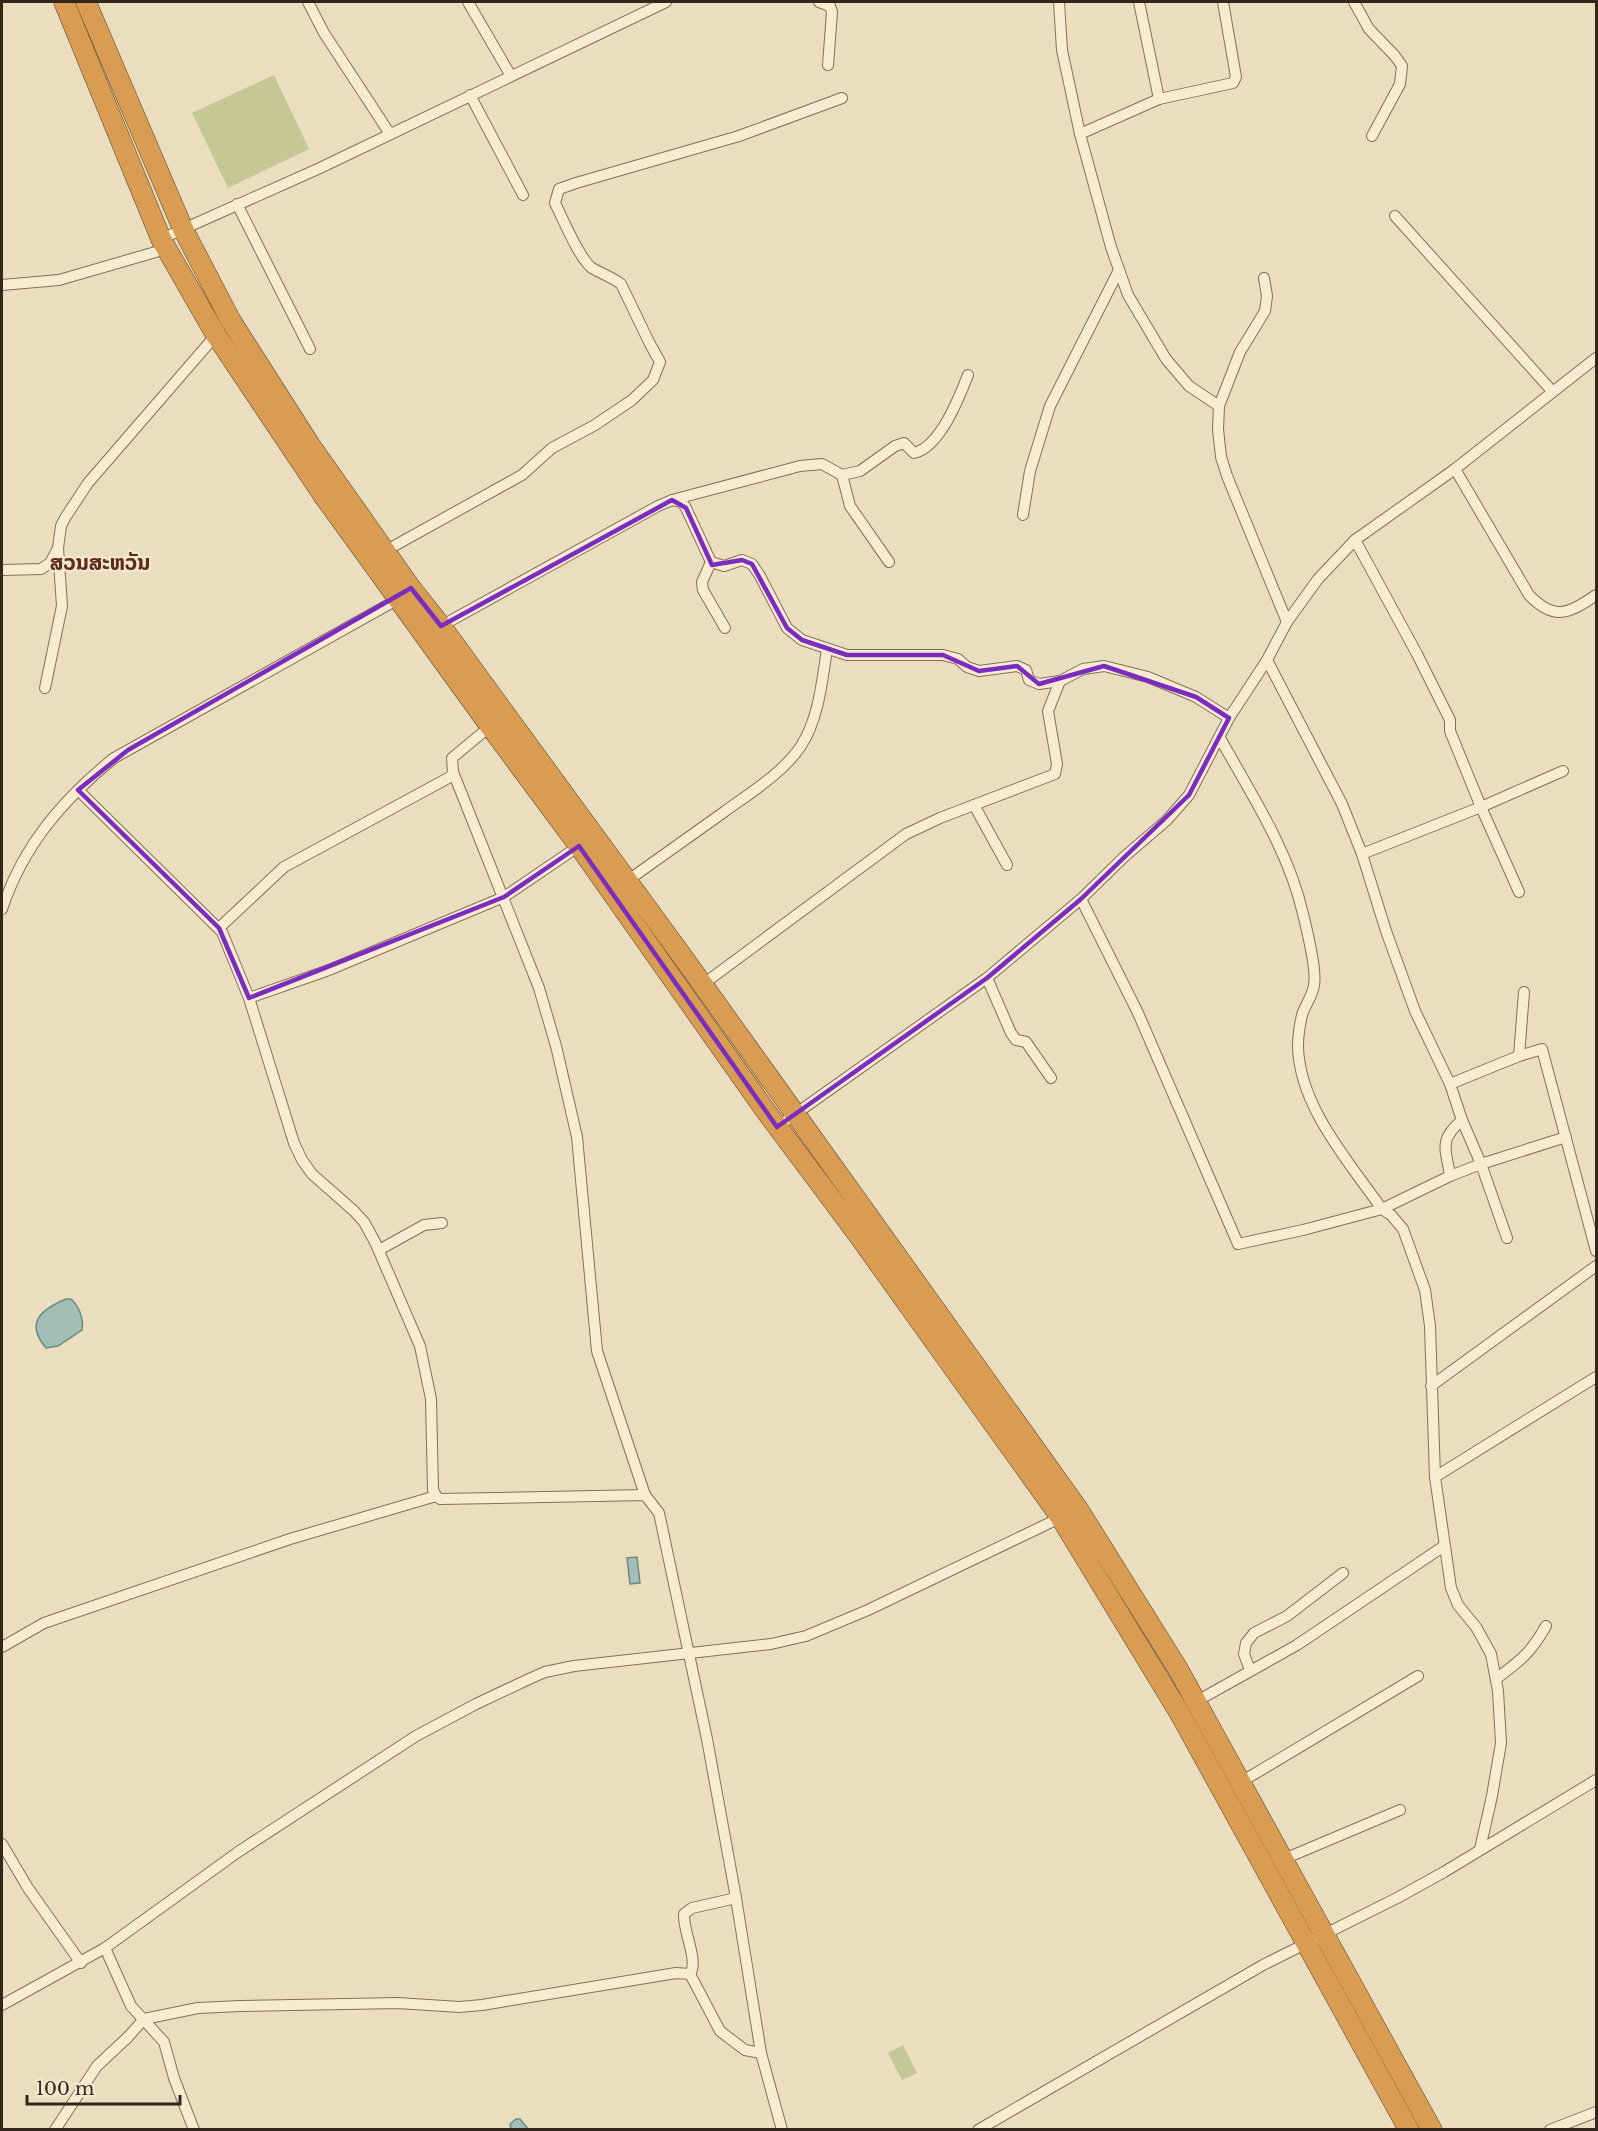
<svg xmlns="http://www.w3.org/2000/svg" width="1598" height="2131" font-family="'Libre Baskerville','Noto Sans Lao',serif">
<rect width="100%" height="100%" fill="#ebdebf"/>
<!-- green -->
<g fill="#c3c894">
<path d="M274,75L309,149L228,188L192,113Z"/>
<path d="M903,2045L917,2073L902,2080L888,2053Z"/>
</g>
<!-- water -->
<g fill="#a2bdb5" stroke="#6a8a82" stroke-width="1.5">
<path d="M66,1299H71C79,1306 84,1319 82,1330L58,1346L46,1348C25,1323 40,1310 66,1299Z"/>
<path d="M637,1557L640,1583L630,1584L627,1558Z"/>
<path d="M516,2119H520L528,2129H511L510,2124Z"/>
</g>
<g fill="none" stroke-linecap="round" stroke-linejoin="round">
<defs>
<g id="street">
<path d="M308,2L324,33L390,134"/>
<path d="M468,2L511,76"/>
<path d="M819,2L830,6L832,12L828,65"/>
<path d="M1059,2L1062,50L1080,134L1111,247L1128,295L1166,359L1189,386L1219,406"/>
<path d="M1139,2L1159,99"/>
<path d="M1354,2L1369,29L1395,56L1402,66L1400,84L1372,136"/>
<path d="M470,95L523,195"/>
<path d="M1080,134L1159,99L1233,83L1236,77L1223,2"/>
<path d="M237,204L310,349"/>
<path d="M1395,216L1552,391"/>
<path d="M161,239L320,168L666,2"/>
<path d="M1264,278L1267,296L1265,311L1240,352L1219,406L1218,429L1221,457L1227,476L1287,622"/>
<path d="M2,285L59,280L166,249"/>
<path d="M1455,469L1529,595C1554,621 1569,614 1596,595"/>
<path d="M842,475L850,506L889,562"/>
<path d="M672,500L682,502L686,508L711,562L724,566L742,560L752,564L760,576L787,628L802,640L847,655H943L958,659L967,667L979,671L1017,666L1026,670L1029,680L1039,684L1060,681L1083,669L1104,666L1148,677L1196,697L1229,718"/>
<path d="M1023,515L1030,471L1050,406L1119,270"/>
<path d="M1355,540L1417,654L1450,720V731L1481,807L1519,892"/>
<path d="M385,551L522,475L552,448L595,425L632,400L653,380L660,362L650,344L621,284C612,277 602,274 592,268C580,260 562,217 555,203L559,189L576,183L739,136L842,98"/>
<path d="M711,562L702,582L703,590L725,628"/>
<path d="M2,570L41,569L50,563L58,548L61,526L65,518L88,483L216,335"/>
<path d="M441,626L658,506L672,500L800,466L822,464L842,475L860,471L895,446L904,443L914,453C940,447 959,398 968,375"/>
<path d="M1267,660L1342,804L1362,854L1386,931L1415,1011L1450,1084L1519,1056L1542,1049L1596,1251"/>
<path d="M45,688L62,606L58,548"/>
<path d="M1220,738C1251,794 1289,851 1303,914C1307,930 1317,970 1314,985C1313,995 1305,1005 1302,1015C1300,1024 1298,1037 1298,1046C1299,1106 1349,1162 1382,1209L1450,1176L1481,1164L1462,1120L1450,1084"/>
<path d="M453,772L539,988L556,1046L577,1137L597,1351L645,1495"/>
<path d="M78,790L222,932L249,998L294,1143L302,1160L312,1174L354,1211L364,1222L375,1242L420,1346L431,1399L433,1490L436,1496"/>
<path d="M974,805L1007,865"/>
<path d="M1362,854L1481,807L1563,771"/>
<path d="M627,881C659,858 692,835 724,812C750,793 783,773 801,746C819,718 822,681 827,649"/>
<path d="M1081,899L1138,1013L1238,1244L1303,1230L1382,1209L1391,1215L1403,1229L1425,1290L1430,1326L1435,1477L1451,1588L1458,1605L1476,1627L1491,1654L1498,1691L1501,1743L1492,1796L1480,1849"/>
<path d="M2,909C23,846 62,800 114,758L402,597"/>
<path d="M219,928L284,867L450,777L453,772L452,758L493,724"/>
<path d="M987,978L1011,1033L1016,1040L1026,1042L1051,1078"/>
<path d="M702,985L906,834L940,818L1055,774L1057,764L1048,711L1060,681"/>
<path d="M249,998L329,970L504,897L579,846"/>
<path d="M1519,1056L1524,992"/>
<path d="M777,1127L987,978L1081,899L1124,857L1167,820L1189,795L1229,718L1267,660L1287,622L1318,579L1355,540L1455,469L1596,358"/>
<path d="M1450,1176C1446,1148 1438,1141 1462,1120"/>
<path d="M1507,1238L1481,1164L1566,1137"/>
<path d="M379,1250L424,1225L442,1223"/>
<path d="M1431,1386L1596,1266"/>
<path d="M1435,1477L1596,1377"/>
<path d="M2,1647L44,1623L290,1539L436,1496L440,1499L645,1495L659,1513L707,1739L736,1898L761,2053L782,2130"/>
<path d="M1250,1670L1244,1654L1246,1643L1254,1633L1287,1616L1343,1573"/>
<path d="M1496,1679C1521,1660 1530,1654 1546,1626"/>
<path d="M1197,1701L1297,1645L1444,1546"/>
<path d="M1241,1782L1418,1676"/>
<path d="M2,1844L28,1888L81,1963"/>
<path d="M1284,1859L1400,1810"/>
<path d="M105,1948L131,2006L164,2042L174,2078L194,2130"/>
<path d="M690,1974L720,2031L745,2050L761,2053"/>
<path d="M2,2005L105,1948L238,1852L416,1736L476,1704L529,1679L545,1672L574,1666L771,1644L806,1636L868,1610L1064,1516"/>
<path d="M55,2130L97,2066L128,2037L144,2019L198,2008L240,2006L398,2003L459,2007L482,2005L676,1973L690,1974C699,1960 683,1933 684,1914L692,1908L736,1898"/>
<path d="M978,2130L1263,1965L1397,1898L1444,1872L1596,1780"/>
<path d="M1550,2130L1596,2112"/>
</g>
<g id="highway">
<path d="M64,2L161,239L216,335L323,495L490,726L579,846L765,1110L859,1236L1061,1518L1179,1712L1409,2130"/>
<path d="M86,2L183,229L231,321L310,445L411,588L441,626L685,960L1078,1509L1178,1669L1432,2130"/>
</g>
</defs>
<!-- street casing -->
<use href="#street" stroke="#836f58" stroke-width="12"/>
<!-- highway casing -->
<use href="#highway" stroke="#513d2d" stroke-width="21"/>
<!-- street -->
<use href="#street" stroke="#f7ecd2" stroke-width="10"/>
<!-- highway -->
<use href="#highway" stroke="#d89d52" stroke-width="20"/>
</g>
<!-- marked area -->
<path fill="none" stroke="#7b2cbf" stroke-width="4.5" stroke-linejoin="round" d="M672,500L686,508L712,565L742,560L752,564L787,628L802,640L847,655H943L979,671L1017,666L1039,684L1104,666L1196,697L1229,718L1189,795L1081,899L987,978L777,1127L579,846L504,897L249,998L219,928L78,790L128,750L411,588L441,626Z"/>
<g text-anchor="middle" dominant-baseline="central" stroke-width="4.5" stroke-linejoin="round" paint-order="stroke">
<!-- quarter labels -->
<g font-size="21" font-weight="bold" fill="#5e2b1e" stroke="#f3e8ce">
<text x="100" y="563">ສວນສະຫວັນ</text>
</g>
</g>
<!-- border -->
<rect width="1598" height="2131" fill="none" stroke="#33271c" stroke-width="6"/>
<!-- scale -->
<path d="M27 2095v9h153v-9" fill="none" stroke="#33271c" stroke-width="3"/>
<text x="36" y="2095" font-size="18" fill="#33271c" stroke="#f3e8ce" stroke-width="4.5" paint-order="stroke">100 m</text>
</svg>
